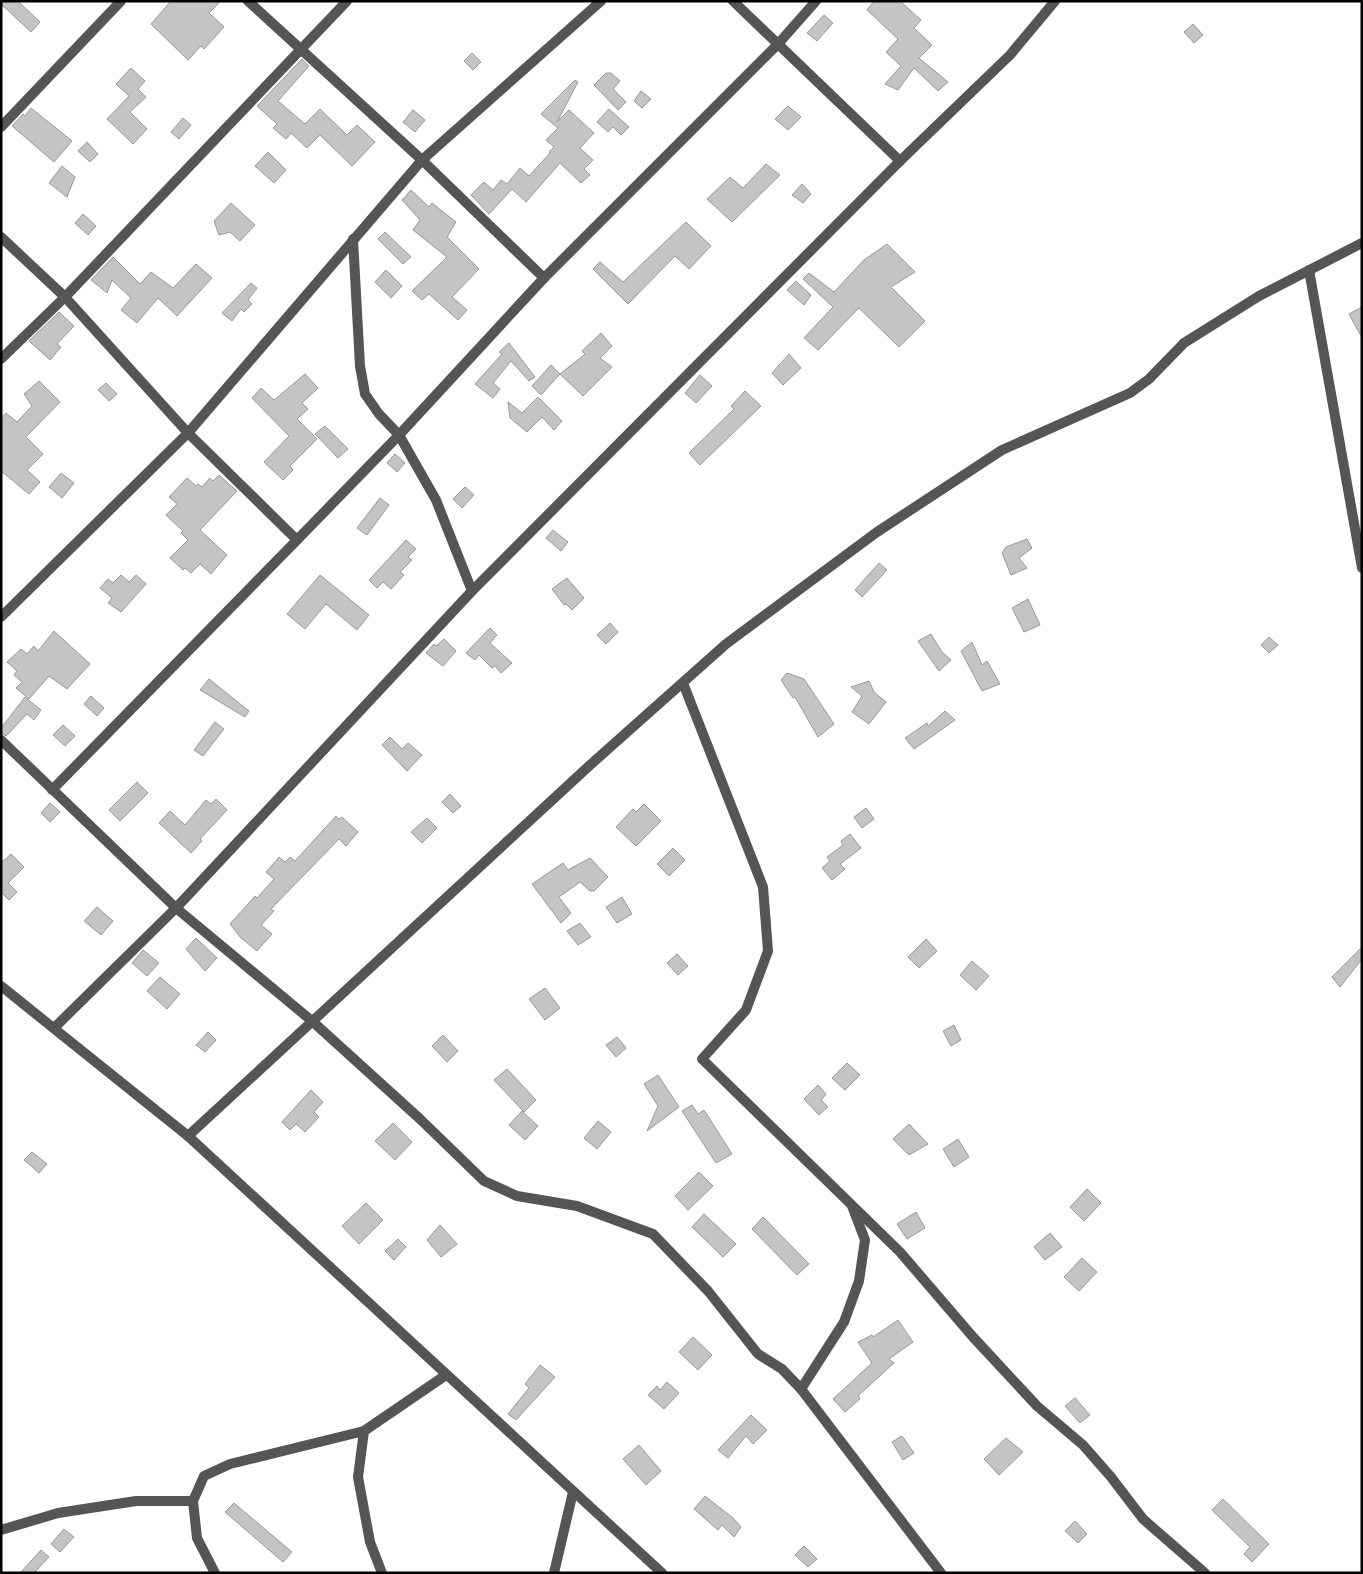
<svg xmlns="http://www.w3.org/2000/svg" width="1363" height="1574" font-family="Mulish,sans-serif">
<rect width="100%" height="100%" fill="#fff"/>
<!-- building -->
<g fill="#c4c4c4" stroke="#999">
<path d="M1,1H18L40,22L31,32L1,4Z"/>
<path d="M171,1H221L209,13L224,27L204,49L201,46L188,60L151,24Z"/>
<path d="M874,1H900L921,20L914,28L932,45L919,58L948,82L938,91L914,68L898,90L885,84L901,66L886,52L898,39L867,10Z"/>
<path d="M824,15L833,23L817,41L807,33Z"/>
<path d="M1193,24L1203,35L1194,43L1184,32Z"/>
<path d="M472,53L481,62L473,70L464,61Z"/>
<path d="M302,59L309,66L278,101L305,124L320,109L347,135L357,125L375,142L352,166L320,135L307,148L291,133L286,139L273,128L277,124L257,106Z"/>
<path d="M131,68L145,81L138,89L146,97L130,112L147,129L133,144L107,119L129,96L116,84Z"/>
<path d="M606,73H611L620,81L613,89L626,102L618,110L594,85Z"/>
<path d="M575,80L578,82L557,122L569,110L594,133L580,148L593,160L584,169L590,175L581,183L560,163L526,202L512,189L489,214L471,195L484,182L493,190L501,180L507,184L520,168L529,176L550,153L549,152L554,147L546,140L558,128L541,114Z"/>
<path d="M641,91L651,99L642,108L634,101Z"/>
<path d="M788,106L801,117L788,130L775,119Z"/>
<path d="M31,108L72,141L54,162L12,126L23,114L25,116Z"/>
<path d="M609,109L629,127L621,135L613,127L608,132L597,122Z"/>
<path d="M413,110L425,120L415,132L403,122Z"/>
<path d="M183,118L191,125L179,139L171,132Z"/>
<path d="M87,142L98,154L90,162L78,151Z"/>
<path d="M268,152L286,170L274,183L255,166Z"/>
<path d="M766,164L780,175L732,222L707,199L730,177L743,188Z"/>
<path d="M62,166L75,177L67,197L49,183Z"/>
<path d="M802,184L811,194L803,203L792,195Z"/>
<path d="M411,190L429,207L432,203L456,222L447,237L479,269L452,297L467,310L458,320L429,294L422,300L412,291L447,257L413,230L420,220L402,200Z"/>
<path d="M231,203L255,225L240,241L230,232L219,235L214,221Z"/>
<path d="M83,214L96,226L88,235L75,223Z"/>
<path d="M686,222L711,246L689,269L675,256L628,304L593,269L600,262L623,282Z"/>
<path d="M385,232L411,257L403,264L378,239Z"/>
<path d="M887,244L915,272L891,287L925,321L899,347L859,308L818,350L804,338L833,307L803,279L809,273L834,292L864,260Z"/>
<path d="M113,257L140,284L151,272L173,288L196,264L212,278L177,316L158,298L137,323L121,310L131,298L112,280L107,293L91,280Z"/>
<path d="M386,270L402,286L391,298L375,282Z"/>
<path d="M796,281L811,295L804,305L787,290Z"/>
<path d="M251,283L257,288L248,300L252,304L244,312L241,309L232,321L222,313Z"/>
<path d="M1362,307V338L1349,314Z"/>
<path d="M59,312L74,326L57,344L61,347L50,360L29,341Z"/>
<path d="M601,333L612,346L600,358L612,367L583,396L560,374L585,354L582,351Z"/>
<path d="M509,343L535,377L529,381L511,361L493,383L500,389L493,398L475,384L502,354L499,352Z"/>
<path d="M789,354L801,368L783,385L772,373Z"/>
<path d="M551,365L560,374L541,395L532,386Z"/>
<path d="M305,374L318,388L302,403L308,409L297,419L317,439L290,466L293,470L283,480L264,462L289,436L252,398L261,388L274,400Z"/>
<path d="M700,375L712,386L696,403L685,393Z"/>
<path d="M39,381L60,402L26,437L43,454L27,470L40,482L29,494L1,471V419L6,413L17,422L32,406L24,394Z"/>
<path d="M106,383L117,394L109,401L98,390Z"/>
<path d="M745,391L761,406L700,465L689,453L734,409L731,406Z"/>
<path d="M538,397L562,421L554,430L542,417L527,432L510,418L508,402L522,413Z"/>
<path d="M325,426L348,449L338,458L315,434Z"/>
<path d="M395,454L405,463L397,472L387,463Z"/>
<path d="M61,473L74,483L62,498L49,487Z"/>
<path d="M219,475L237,491L200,530L227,555L211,574L200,564L191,573L185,568L183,570L170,558L188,540L181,533L183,531L166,515L177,504L169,497L187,478L196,486L198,484L202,487L210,478L213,481Z"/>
<path d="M465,487L474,495L462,508L453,499Z"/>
<path d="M380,498L389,505L367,535L357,528Z"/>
<path d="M553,530L568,542L561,551L546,538Z"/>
<path d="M1027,539L1032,548L1019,558L1027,568L1011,575L1002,553L1006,547Z"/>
<path d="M406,540L416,549L408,557L412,560L400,572L404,575L391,589L383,582L377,588L369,580Z"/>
<path d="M879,563L887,570L862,597L855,590Z"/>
<path d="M121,575L129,582L136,575L146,584L121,612L108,603L112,598L100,588L108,579L113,583Z"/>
<path d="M320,575L369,615L357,630L326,604L305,629L287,614Z"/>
<path d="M567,578L584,598L572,610L566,604L564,605L552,589Z"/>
<path d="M1028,599L1040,625L1024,632L1012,608Z"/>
<path d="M610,623L618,632L606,644L597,635Z"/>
<path d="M490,628L497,635L490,643L512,663L501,673L495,666L492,668L479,655L475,660L466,653Z"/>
<path d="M54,631L90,664L67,689L49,676L29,699L16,688L22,682L14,675L17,671L7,662L21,649L27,654L34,646L38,651Z"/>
<path d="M931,634L942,652L951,660L939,671L918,641Z"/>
<path d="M1269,637L1278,645L1269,653L1261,645Z"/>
<path d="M444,639L456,651L443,666L426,653L434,644L436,646Z"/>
<path d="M972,642L982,665L987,661L1000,684L982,691L961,651Z"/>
<path d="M787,673L804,679L834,724L818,737L795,697L793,698L781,680Z"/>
<path d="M209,679L249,711L245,717L200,690Z"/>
<path d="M869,681L874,692L886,702L869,724L852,712L862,696L851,687Z"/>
<path d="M91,696L104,708L97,716L84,704Z"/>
<path d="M25,697L41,710L34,720L27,714L6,736L1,733V728Z"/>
<path d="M945,711L955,720L914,749L905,738L927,723L928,726Z"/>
<path d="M215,722L224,729L203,756L194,750Z"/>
<path d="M63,725L75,736L65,746L53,735Z"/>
<path d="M390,737L402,749L408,743L422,755L407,771L382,745Z"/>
<path d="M137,782L148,793L120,821L109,810Z"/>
<path d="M450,794L461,806L453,813L442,802Z"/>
<path d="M216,799L227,810L200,839L202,841L191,853L159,823L170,811L185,825L206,800L211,804Z"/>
<path d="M50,803L60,812L50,822L41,813Z"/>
<path d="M644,804L661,821L636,846L616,827L633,809L636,812Z"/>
<path d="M866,808L874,819L862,828L854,817Z"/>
<path d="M336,816L339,819L342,817L358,832L346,846L339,839L271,909L274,911L261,925L272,934L257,951L240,937L230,924L255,896L257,898L274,879L266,872L279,857L285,862L290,857L295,861Z"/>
<path d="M427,818L437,828L422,843L411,832Z"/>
<path d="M850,834L861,848L840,864L845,869L832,880L822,868L830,861L827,857L843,845L841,841Z"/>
<path d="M673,848L685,860L669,876L657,864Z"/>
<path d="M11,854L24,867L8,883L17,892L9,900L1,892V863Z"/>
<path d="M590,858L608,877L594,891H590L580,882L559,897L571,913L561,923L532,884L563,863L568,870Z"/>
<path d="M622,897L632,914L617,923L606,907Z"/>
<path d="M97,907L113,921L101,935L84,921Z"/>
<path d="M580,923L591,937L578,945L567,931Z"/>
<path d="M196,938L217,958L205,971L186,949Z"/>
<path d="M926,939L937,951L919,968L908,957Z"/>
<path d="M1362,947V959L1340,987L1332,977Z"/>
<path d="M143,950L159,963L147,976L132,963Z"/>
<path d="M677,954L688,966L678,975L667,963Z"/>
<path d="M972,961L989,976L976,990L960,975Z"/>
<path d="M160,977L180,994L167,1009L147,991Z"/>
<path d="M545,988L560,1008L545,1020L529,999Z"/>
<path d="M954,1025L961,1040L951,1046L943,1031Z"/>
<path d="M208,1032L216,1040L205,1052L196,1045Z"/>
<path d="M443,1035L458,1051L447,1062L432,1046Z"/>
<path d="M617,1037L626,1048L616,1057L606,1045Z"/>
<path d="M847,1063L860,1075L845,1090L832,1078Z"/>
<path d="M507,1069L536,1100L524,1112L494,1080Z"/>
<path d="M658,1075L679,1107L647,1131L658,1106L644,1084Z"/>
<path d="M818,1085L826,1094L821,1100L828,1107L819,1115L804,1099Z"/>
<path d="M311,1090L323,1102L314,1112L319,1117L305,1132L296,1124L290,1130L282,1122Z"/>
<path d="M692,1105L698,1114L704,1110L732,1154L716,1163L682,1111Z"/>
<path d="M522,1111L538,1126L525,1140L509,1125Z"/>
<path d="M598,1121L611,1132L597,1149L584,1138Z"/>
<path d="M393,1123L412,1142L395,1160L375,1141Z"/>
<path d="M909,1124L928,1144L909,1155L893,1139Z"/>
<path d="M958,1139L969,1157L954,1167L943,1149Z"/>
<path d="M32,1152L47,1164L39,1173L24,1160Z"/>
<path d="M699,1172L713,1186L688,1210L675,1196Z"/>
<path d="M1087,1189L1101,1203L1084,1221L1070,1207Z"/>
<path d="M366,1203L383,1220L359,1244L342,1226Z"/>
<path d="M916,1212L925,1228L907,1239L897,1224Z"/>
<path d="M704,1214L736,1244L723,1257L692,1227Z"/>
<path d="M763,1217L809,1264L797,1275L752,1229Z"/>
<path d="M440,1225L457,1244L441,1257L427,1240Z"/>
<path d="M1050,1233L1062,1247L1045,1260L1034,1247Z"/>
<path d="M398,1239L406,1247L394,1260L385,1251Z"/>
<path d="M1082,1258L1097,1272L1079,1291L1064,1277Z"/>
<path d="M898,1320L913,1342L889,1359L894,1363L858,1396L860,1399L845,1412L833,1399L872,1363L858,1342L872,1335L873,1337Z"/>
<path d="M693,1337L712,1355L698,1370L679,1352Z"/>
<path d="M540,1365L555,1377L516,1420L508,1414L529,1388L525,1384Z"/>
<path d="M667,1382L679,1393L664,1409L648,1395L657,1386L660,1390Z"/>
<path d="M1075,1398L1090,1415L1080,1423L1065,1406Z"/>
<path d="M751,1415L767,1430L753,1444L746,1436L728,1458L718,1450Z"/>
<path d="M902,1436L914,1453L903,1460L892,1442Z"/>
<path d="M1006,1438L1023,1452L999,1475L984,1459Z"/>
<path d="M639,1445L661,1471L646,1485L623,1459Z"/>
<path d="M705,1496L733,1518L741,1527L734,1537L722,1525L718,1530L694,1509Z"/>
<path d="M1223,1499L1269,1544L1252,1562L1244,1554L1250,1547L1212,1510Z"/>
<path d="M234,1503L292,1552L283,1562L225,1512Z"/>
<path d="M1075,1521L1087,1534L1078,1543L1065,1531Z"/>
<path d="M64,1529L74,1537L60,1552L51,1544Z"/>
<path d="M804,1546L817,1559L808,1567L795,1555Z"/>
<path d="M41,1550L49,1557L34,1573H20Z"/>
</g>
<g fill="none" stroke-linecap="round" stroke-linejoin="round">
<!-- minor -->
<g stroke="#555" stroke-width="10">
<path d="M248,1L422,160L544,278L778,44L816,1"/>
<path d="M733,1L900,161"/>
<path d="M1,127L121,1"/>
<path d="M1,237L65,297L188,433L297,540L399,435L544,278"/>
<path d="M353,239L360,366L365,394L379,414L399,435L436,500L472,591"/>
<path d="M1309,270L1362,568"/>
<path d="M1,359L65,297L347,1"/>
<path d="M1,617L188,433L422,160L601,1"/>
<path d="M683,683L763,887L768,951L746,1010L702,1059L900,1252L973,1337L1037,1406L1083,1445L1111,1477L1143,1519L1205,1573"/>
<path d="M1,740L176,908L312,1021L420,1119L484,1181L517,1196L577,1206L653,1234L708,1291L758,1354L782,1369L801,1389L941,1573"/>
<path d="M52,790L297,540"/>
<path d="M54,1028L176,908L472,591L900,161L1010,55L1055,1"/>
<path d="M188,1136L589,766L726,644L877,532L1002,450L1130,393L1149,379L1184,343L1259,296L1362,243"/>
<path d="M801,1389L844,1322L859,1281L865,1240L852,1206"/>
<path d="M1,1530L58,1513L136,1501H193"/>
<path d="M215,1573L197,1538L193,1501L204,1476L230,1464L364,1431"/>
<path d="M382,1573L370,1542L358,1477L364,1431L446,1375"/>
<path d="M554,1573L573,1492"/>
</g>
<!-- tertiary -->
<path stroke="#555" stroke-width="10" d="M1,986L188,1136L662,1573"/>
</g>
<!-- border -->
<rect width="1363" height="1574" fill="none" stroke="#000000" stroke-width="5"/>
</svg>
